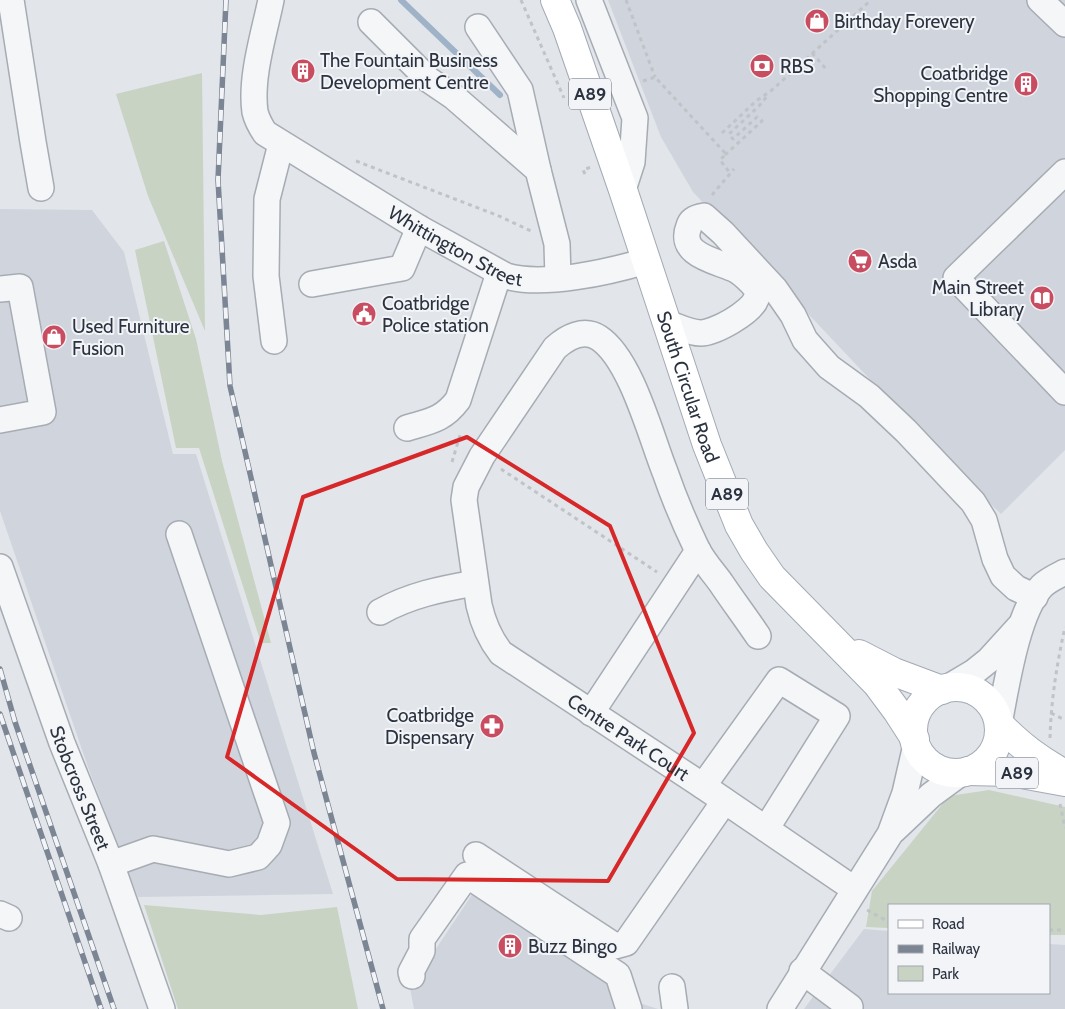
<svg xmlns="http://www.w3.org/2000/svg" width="1065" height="1009" font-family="Cabin,sans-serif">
<rect width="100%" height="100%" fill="#e2e5ea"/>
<!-- built -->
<g fill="#d0d4dc">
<path d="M608,0H1065V450L1001,514L950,464L693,192L661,137Z"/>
<path d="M0,209L92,210L124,252L173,454H196L333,894L138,897L89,770L0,511Z"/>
<path d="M477,887L636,1002L658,1009H414L410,988Z"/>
<path d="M864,929L889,931V993H1049V944L1065,945V1009H804Z"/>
</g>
<!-- green -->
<g fill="#c8d3c3">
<path d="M202,73L205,331L148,196L116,94Z"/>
<path d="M164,241L196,339L222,461L271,643H261L199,448H176L135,250Z"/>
<path d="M989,790L1065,807V935H1049V905H889V928L866,927L872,891L949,796Z"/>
<path d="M144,905L261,915L337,907L358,1009H178Z"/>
</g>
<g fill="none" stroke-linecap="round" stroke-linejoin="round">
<!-- stream -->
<path stroke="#9fb3c8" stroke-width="6" d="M401,0L500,95"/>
<defs>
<g id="minor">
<path d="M11,0L33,142L41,188"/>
<path id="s1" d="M271,0C264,34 250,78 255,112C257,120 261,127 265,133L419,228L506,276C543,287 609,272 646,261"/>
<path d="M589,0L635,118L632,162L623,190"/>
<path d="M1040,0L1065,24"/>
<path d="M371,22L429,80L454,97L538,170L557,244L558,278"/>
<path d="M478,27L520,90L538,170"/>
<path d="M1065,172L956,278L1065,392"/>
<path d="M312,284L402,268L419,228"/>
<path d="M0,289L20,287L43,412L0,420"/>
<path d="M667,323C677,326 689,333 701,333C714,333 751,313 756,299C758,296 757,291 756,288C750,281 744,275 736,270C718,261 677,256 689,226C691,219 697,217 704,216L723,233L775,289L793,315L805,340L829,367L869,396L906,431L973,502L984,520L995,559L1003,576L1016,588L1035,597"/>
<path d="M274,341L266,276L267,199L281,144"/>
<path d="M407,428C430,421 443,420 458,400L499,273"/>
<path id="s2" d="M0,567L62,743L111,864L162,1009"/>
<path d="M380,612C410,595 441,589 475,583"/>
<path id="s3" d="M758,636C746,618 733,601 721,583C713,572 703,561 697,549C685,524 674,498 665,472C651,437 631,359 599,338C584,328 567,337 555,348L482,456L466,487L464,500L479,605C483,623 490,639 501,653L703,786L854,889"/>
<path d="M947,688L974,672L989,660L1019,627"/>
<path d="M591,713L698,551"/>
<path d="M999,724C1006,688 1017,612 1042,586C1048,580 1057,576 1065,572"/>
<path d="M703,786L779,680L837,716L766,829"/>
<path d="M894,830L931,795L961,773"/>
<path d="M476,855L615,946L626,943L717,812L723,800"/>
<path d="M111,864L153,849L229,864L258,857L269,845L277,823L179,534"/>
<path d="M0,914L9,918"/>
<path d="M802,971L850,1007"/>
<path d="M412,976L411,972L422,951V939L467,875L618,975L629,1009"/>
<path d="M672,987L675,1009"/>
<path d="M780,1009L890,834L905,793L916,745"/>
</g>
<g id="major">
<path id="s4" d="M555,0L567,28L623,190L707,445L739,525L754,551L772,577L877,684L897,711L915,739"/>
<path d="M859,654L894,672L942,690"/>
<circle cx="956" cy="730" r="43"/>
<path d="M999,724C1021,746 1038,759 1065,774"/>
<path d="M968,771L1011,772L1065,782"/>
</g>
</defs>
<!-- minor casing -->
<use href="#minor" stroke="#a7acb4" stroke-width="28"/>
<!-- major casing -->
<use href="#major" stroke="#a2aab5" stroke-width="30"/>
<!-- path -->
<g stroke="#c0c3c8" stroke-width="3" stroke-dasharray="4 4" stroke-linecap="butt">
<path d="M521,0L564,98"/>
<path d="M626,0L655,77"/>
<path d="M812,53L827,70"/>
<path d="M643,81L655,77L726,154L720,160L730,173"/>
<path d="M722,133L756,101L772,90L871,0"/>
<path d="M725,155L762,121L757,117L733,139L729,134L759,106L768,95"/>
<path d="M356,161L499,216L531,231"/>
<path d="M585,174L583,170L591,167"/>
<path d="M712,195L734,169"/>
<path d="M452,462L461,432"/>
<path d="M501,469L657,572"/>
<path d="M1051,713L1065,720"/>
<path d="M1050,738C1051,700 1057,663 1065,627"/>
<path d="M1060,804L1065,828"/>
<path d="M867,910L889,922"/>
<path d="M1049,930H1065"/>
</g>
<!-- minor -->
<use href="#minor" stroke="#f5f6f8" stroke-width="25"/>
<!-- major -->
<use href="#major" stroke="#fff" stroke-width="28"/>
<defs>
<g id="rail">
<path d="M226,0L218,180L230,386L314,753L383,1009"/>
<path d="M0,669L15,722L114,1009"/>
<path d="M0,714L101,1009"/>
</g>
</defs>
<!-- rail casing -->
<use href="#rail" stroke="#7c8593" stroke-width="5.5"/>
<!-- rail -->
<use href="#rail" stroke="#f2f4f7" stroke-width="4" stroke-dasharray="11" stroke-linecap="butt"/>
</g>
<!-- marked area -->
<path fill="none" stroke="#d62828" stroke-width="4" stroke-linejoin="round" d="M467,437L610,526L694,733L608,881L397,879L227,757L303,497Z"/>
<!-- icons -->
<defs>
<symbol id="shop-disc" viewBox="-11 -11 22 22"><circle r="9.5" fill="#c94d61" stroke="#f2f4f7"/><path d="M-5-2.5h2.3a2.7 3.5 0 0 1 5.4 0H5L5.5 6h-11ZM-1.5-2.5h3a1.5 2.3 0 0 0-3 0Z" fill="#fff"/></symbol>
<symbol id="bank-disc" viewBox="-11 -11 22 22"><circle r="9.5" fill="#c94d61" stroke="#f2f4f7"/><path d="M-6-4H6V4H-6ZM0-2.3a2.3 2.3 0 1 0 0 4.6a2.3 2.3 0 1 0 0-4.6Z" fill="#fff"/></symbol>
<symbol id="building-disc" viewBox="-11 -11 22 22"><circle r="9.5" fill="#c94d61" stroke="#f2f4f7"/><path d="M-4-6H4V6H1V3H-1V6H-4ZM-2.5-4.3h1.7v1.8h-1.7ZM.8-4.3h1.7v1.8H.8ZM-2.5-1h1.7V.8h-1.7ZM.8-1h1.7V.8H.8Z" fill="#fff"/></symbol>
<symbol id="supermarket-disc" viewBox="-11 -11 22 22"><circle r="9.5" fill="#c94d61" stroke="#f2f4f7"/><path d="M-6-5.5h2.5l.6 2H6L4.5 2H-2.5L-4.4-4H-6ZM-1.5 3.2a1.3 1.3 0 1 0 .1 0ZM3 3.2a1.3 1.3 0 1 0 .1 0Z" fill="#fff"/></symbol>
<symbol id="library-disc" viewBox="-11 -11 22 22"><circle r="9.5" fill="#c94d61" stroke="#f2f4f7"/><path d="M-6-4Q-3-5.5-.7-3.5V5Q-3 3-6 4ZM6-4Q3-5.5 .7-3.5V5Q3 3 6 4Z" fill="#fff"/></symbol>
<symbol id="civic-disc" viewBox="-11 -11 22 22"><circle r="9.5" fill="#c94d61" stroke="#f2f4f7"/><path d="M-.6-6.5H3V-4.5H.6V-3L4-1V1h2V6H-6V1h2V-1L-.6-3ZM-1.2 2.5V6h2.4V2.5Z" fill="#fff"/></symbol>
<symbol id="pharmacy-disc" viewBox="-11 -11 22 22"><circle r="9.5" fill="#c94d61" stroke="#f2f4f7"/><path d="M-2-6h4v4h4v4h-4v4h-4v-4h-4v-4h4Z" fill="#fff"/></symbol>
</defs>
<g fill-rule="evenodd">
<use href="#shop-disc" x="803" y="7" width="28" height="28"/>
<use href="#bank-disc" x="748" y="52" width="28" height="28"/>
<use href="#building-disc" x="289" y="57" width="28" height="28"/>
<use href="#building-disc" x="1012" y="70" width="28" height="28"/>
<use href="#supermarket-disc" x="846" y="247" width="28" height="28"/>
<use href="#library-disc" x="1028" y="284" width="28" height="28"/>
<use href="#civic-disc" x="350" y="300" width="28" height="28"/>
<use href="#shop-disc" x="40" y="323" width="28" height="28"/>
<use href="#pharmacy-disc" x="478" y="712" width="28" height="28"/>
<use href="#building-disc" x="496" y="932" width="28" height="28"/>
</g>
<g text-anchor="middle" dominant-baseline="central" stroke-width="4" stroke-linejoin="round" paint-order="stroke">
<!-- shield labels -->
<g fill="#f2f4f7" stroke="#676d78" stroke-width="1">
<rect x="569" y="78.5" width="42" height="31" rx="4"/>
<rect x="706" y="478.5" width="42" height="31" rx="4"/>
<rect x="996" y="757.5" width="42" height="31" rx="4"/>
</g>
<g font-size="18" font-weight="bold" fill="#2b3341">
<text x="590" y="94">A89</text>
<text x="727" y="494">A89</text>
<text x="1017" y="773">A89</text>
</g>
<!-- poi labels -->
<g font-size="19" fill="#2b3341" stroke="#f2f4f7" text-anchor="start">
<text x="834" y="21">Birthday Forevery</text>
<text x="320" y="60">The Fountain Business<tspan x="320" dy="22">Development Centre</tspan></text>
<text x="780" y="66">RBS</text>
<text x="1008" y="73" text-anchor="end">Coatbridge<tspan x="1008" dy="22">Shopping Centre</tspan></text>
<text x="878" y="261">Asda</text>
<text x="1024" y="287" text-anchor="end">Main Street<tspan x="1024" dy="22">Library</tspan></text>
<text x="382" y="303">Coatbridge<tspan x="382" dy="22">Police station</tspan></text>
<text x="72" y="326">Used Furniture<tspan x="72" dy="22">Fusion</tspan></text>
<text x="474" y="715" text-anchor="end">Coatbridge<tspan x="474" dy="22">Dispensary</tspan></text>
<text x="528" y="946">Buzz Bingo</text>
</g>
<!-- street labels -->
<g font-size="19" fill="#2b3341" stroke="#f2f4f7">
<text stroke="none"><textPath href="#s1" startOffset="359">Whittington Street</textPath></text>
<text stroke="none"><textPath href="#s4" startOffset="409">South Circular Road</textPath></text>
<text stroke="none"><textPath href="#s3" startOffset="880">Centre Park Court</textPath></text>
<text stroke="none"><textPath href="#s2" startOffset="235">Stobcross Street</textPath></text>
</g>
</g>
<!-- legend -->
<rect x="888" y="904" width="162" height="90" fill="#f2f4f7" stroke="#a2a7ae"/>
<rect x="898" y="920" width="25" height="8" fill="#ffffff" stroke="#a2a7ae"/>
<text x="932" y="929" font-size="15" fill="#2b3341">Road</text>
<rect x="898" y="945" width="25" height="8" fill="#7c8593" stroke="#a2a7ae"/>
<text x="932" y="954" font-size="15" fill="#2b3341">Railway</text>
<rect x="898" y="966" width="25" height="15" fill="#c8d3c3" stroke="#a2a7ae"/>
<text x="932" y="979" font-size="15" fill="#2b3341">Park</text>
</svg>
